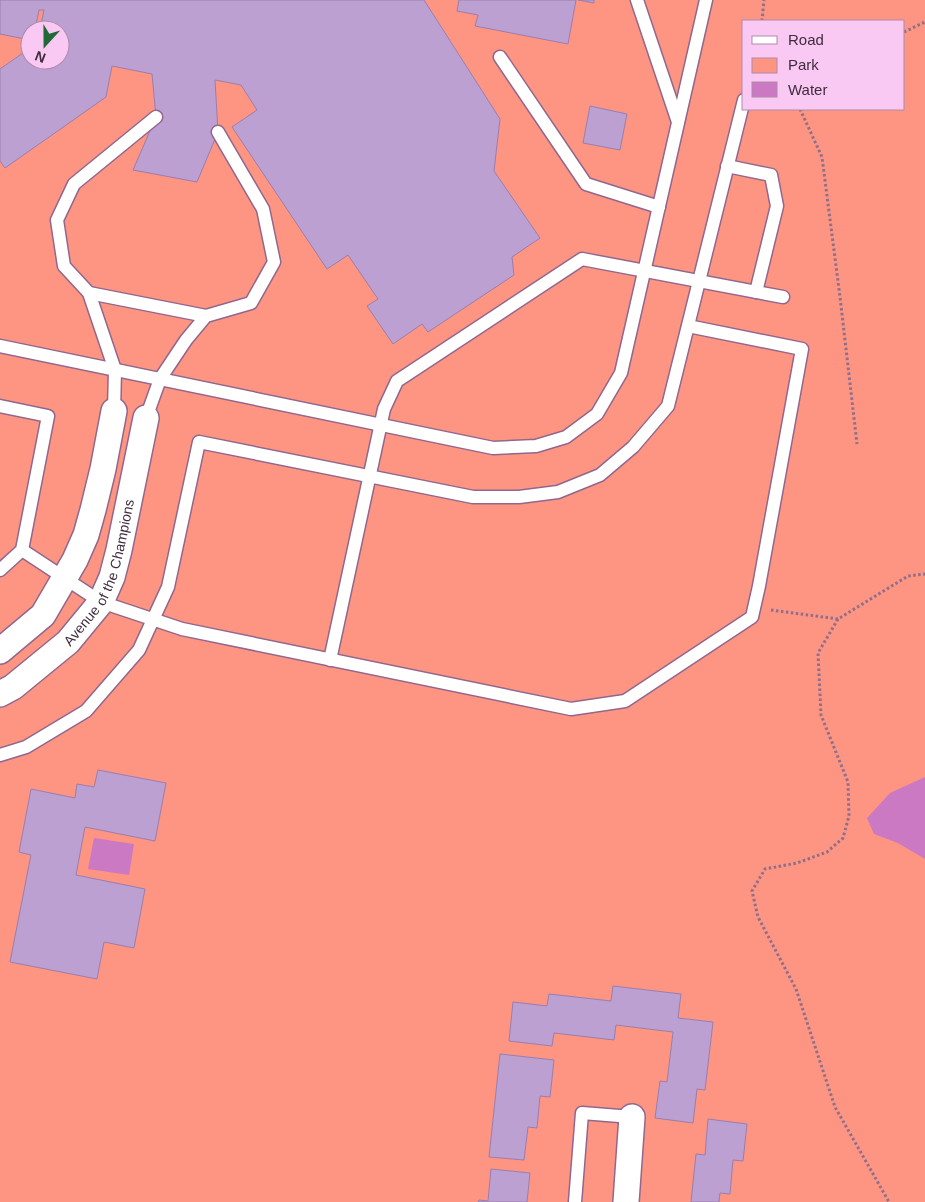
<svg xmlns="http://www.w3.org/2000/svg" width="925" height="1202" font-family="Helvetica,sans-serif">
<rect width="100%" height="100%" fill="#ecbde6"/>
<!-- green -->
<path fill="#fe9482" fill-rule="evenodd" d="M0,0H925V1202H0ZM744,21H904V109H744ZM30,30H60V60H30Z"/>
<!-- water -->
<g fill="#cb79c3">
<path d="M925,777V859L898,843L874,834L867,818L890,793Z"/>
<path d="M94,838L134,844L129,875L88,869Z"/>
</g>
<!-- building -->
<g fill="#bda0d2" stroke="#9a7eae">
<path d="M0,0H424L500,119L494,171L540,238L512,257L514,275L428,332L422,324L393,344L367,306L378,299L348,255L327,269L232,127L257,110L241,85L215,80L218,132L197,182L133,170L156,117L152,74L112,66L106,97L5,168L0,161V69L30,48V60H60V30H40L44,10H39L35,30H30V40L0,34Z"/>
<path d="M459,0H576L568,44L475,26L478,15L457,11Z"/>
<path d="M578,0H594V3Z"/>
<path d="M590,106L627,114L620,150L583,143Z"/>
<path d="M98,770L166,783L155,841L85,827L76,875L145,889L134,948L104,942L97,979L10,962L31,855L19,852L31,789L75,798L77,784L94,787Z"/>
<path d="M613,986L681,994L678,1018L713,1022L705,1090L697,1089L693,1123L655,1118L660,1081L667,1082L673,1032L616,1025L614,1040L554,1033L552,1046L509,1041L513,1002L547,1006L549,994L611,1001Z"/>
<path d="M500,1054L554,1060L550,1097L540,1096L537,1128L528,1127L524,1160L489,1157Z"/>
<path d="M708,1119L747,1124L743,1161L733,1160L730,1194L720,1193L719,1202H691L696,1154L705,1155Z"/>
<path d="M491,1169L530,1173L527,1202H478L479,1200L488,1201Z"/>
</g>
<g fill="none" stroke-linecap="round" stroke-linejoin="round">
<defs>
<g id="service">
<path d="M637,0L678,122"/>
<path d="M500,57L586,184L659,207"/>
<path d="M727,166L771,175L777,206L756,292"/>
<path d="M89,293L206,316"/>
<path d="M0,346L493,448L536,446L566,437L597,414L621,373L706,0"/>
<path d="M0,406L48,416L22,550L0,570"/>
<path d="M114,411L115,370L89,293L64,266L57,220L74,184L156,117"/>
<path d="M146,418L160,379L186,340L206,316L251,303L274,262L263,209L218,132"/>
<path d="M22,550L101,602L182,629L571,709L625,701L752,617L759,586L802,349L688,326"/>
<path d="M330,660L384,409L397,381L582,259L783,297"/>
<path d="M0,755L26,747L86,711L139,650L168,587L199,442L473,497H519L558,492L600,475L633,447L668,406L744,100"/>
<path d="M575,1202L582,1113L632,1117"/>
</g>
<g id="minor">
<path d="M0,651L43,615L75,560L86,535L93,510L103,469L114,411"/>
<path id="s1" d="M0,694L13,687L68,642L101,602L112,577L119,550L146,418"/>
<path d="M626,1202L632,1117"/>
</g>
</defs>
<!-- service casing -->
<use href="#service" stroke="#92678d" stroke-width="15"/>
<!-- minor casing -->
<use href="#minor" stroke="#92678d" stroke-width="28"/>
<!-- path -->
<g stroke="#8e6f8b" stroke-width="3" stroke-dasharray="2.5 2.5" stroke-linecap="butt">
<path d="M762,21L764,0"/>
<path d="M904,32L925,22"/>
<path d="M800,109L822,157L840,297L857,444"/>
<path d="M771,610L838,619L908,576L925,574"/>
<path d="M838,619L818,653L821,715L848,782L849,816L843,838L827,852L797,863L765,869L752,891L758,917L796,989L835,1107L889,1202"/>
</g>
<!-- service -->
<use href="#service" stroke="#fff" stroke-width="12"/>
<!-- minor -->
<use href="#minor" stroke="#fff" stroke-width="25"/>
</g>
<g text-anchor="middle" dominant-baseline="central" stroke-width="4" stroke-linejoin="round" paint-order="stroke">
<!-- street labels -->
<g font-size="14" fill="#3f2c3d" stroke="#fac9f3">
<text stroke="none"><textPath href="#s1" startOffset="164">Avenue of the Champions</textPath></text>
</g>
</g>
<!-- legend -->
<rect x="742" y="20" width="162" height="90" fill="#fac9f3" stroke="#af8aaa"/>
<rect x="752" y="36" width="25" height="8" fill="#ffffff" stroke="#af8aaa"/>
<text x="788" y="45" font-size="15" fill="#3f2c3d">Road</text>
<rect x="752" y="58" width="25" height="15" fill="#fe9482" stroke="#af8aaa"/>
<text x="788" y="70" font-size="15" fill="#3f2c3d">Park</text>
<rect x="752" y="82" width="25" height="15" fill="#cb79c3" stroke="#af8aaa"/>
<text x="788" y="95" font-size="15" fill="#3f2c3d">Water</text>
<!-- north arrow -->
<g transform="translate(45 45) rotate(201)"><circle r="24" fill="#fac9f3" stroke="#af8aaa"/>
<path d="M0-4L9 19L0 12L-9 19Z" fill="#206a38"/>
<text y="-8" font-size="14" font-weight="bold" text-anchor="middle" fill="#3f2c3d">N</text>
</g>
</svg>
